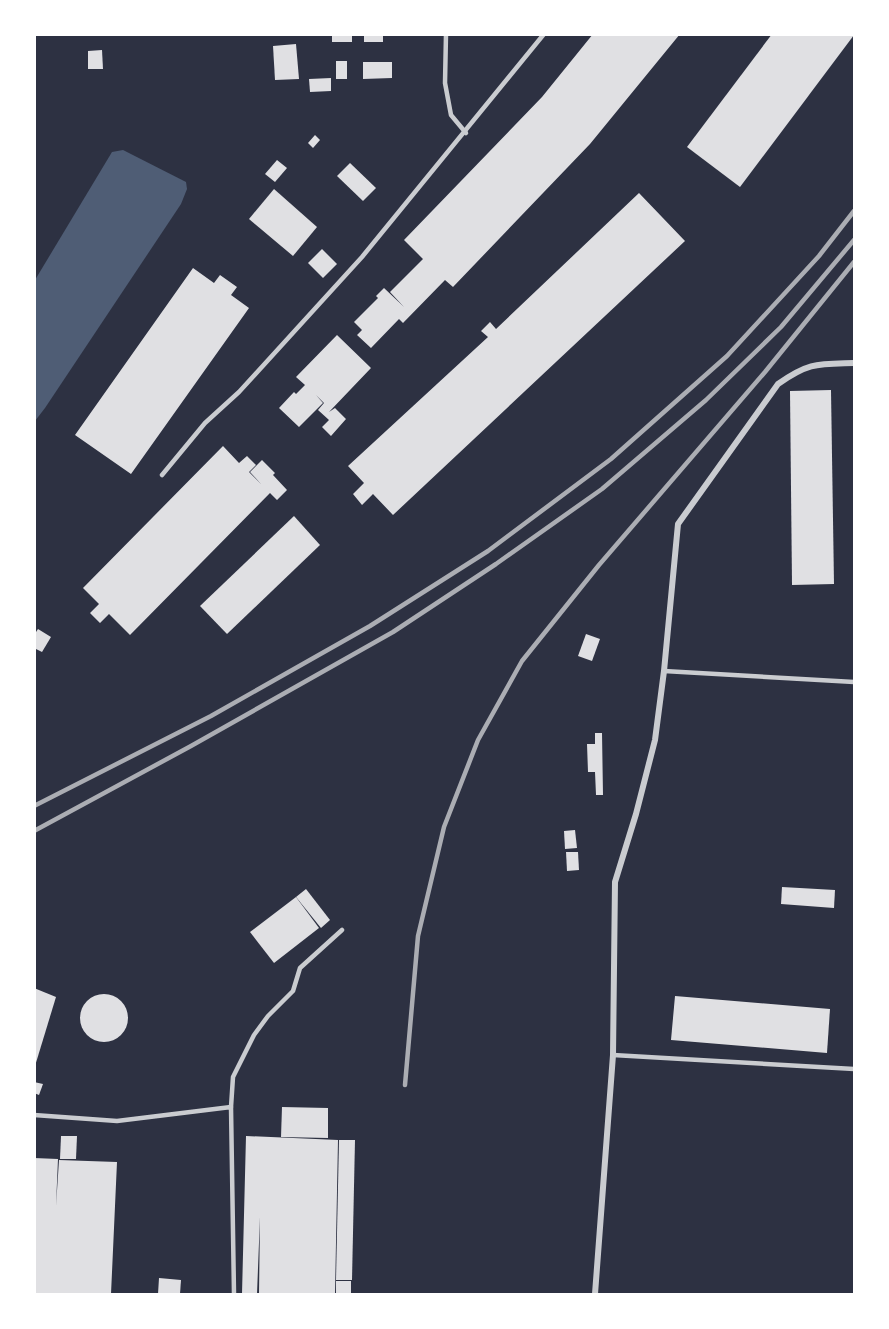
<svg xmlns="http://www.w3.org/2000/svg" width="889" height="1329" font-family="'Roboto Serif',serif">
<rect width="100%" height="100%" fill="#2d3142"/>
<!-- water -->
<path fill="#4f5d75" d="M123,150L186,182L187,189L181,204L45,408L35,421V280L112,152Z"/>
<!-- building -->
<g fill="#e0e0e3">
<rect x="332" y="34" width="20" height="8"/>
<rect x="364" y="34" width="19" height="8"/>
<path d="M593,34H680L590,144L453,287L445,280L403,323L399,319L371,348L357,335L362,330L354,322L378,298L376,296L384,288L404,307L390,292L423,259L404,240L542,97Z"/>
<path d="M772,34L854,35L740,187L687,147Z"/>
<path d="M296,44L299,79L275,80L273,46Z"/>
<path d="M102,50L103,69H88V51Z"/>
<rect x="336" y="61" width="11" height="18"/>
<path d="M363,62H392V78L363,79Z"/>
<path d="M331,78V91L310,92L309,79Z"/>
<path d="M315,135L320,140L313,148L308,143Z"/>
<path d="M277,160L287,168L275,182L265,174Z"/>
<path d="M350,163L376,188L363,201L337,176Z"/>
<path d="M274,189L317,227L293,256L249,219Z"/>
<path d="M639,193L685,241L393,515L373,494L362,505L353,494L364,483L348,466L488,337L481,331L490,322L496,329Z"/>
<path d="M322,249L337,264L323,278L308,263Z"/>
<path d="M193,268L214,283L220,275L237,287L231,295L249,308L131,474L75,435Z"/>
<path d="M337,335L371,368L329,412L335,408L346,419L331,436L322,427L329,420L318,410L324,403L316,395L323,403L299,427L279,408L294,392L296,394L305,385L296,377Z"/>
<path d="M831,390L834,584L792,585L790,391Z"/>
<path d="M223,446L239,463L247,456L256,465L249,472L261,484L250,472L262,460L275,473L273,475L287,490L277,500L270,493L130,635L109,614L100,623L90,613L99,604L83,588Z"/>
<path d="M294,516L320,545L227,634L200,606Z"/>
<path d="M38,629L51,637L42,652L34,648V635Z"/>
<path d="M586,634L600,639L592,661L578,656Z"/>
<path d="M595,733H602L603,795H596L595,772H588L587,744H595Z"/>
<path d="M575,830L577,848L565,849L564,831Z"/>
<path d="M566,852H578L579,870L567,871Z"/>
<path d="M782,887L835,890L834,908L781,904Z"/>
<path d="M306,889L330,920L321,928L296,897Z"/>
<path d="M296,897L319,928L274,963L250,932Z"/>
<path d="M34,988L56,997L35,1066H34Z"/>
<circle cx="104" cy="1018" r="24"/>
<path d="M675,996L830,1009L827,1053L671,1040Z"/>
<path d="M34,1082L43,1084L39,1095L34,1093Z"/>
<path d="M282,1107L328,1108V1138L281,1137Z"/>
<path d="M61,1136H77L76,1159H60Z"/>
<path d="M246,1136L338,1140L335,1294H259L260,1217L257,1294H242Z"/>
<path d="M339,1140H355L352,1280H336Z"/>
<path d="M34,1158L58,1159L56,1206L59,1160L117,1162L111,1294H34Z"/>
<path d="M159,1278L181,1280L180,1294H158Z"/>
<rect x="336" y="1281" width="15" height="13"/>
</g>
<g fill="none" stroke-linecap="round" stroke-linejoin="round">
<!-- service -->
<g stroke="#caccd0" stroke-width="4.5">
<path d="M446,34L445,83L451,115L466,133"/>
<path d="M162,475L205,423L239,392L362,257L544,34"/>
<path d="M664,671L854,682"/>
<path d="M613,1055L854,1069"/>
<path d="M231,1107L233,1077L254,1035L268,1016L293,991L300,968L342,930"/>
<path d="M34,1115L117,1121L231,1107L234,1294"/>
</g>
<!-- minor -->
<path stroke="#caccd0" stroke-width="6" d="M595,1294L613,1055L615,882L636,814L655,740L664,671L678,524L778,384C809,362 818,364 854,363"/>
<!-- rail -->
<g stroke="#abadb3" stroke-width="4.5">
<path d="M34,806L211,716L370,626L488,551L611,459L727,356L819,256L854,211"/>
<path d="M34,831L191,746L393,632L496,564L602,489L706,400L781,327L854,240"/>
<path d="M405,1085L418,936L444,827L478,740L522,661L599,565L765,372L854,262"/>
</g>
</g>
<!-- border -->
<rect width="889" height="1329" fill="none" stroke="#ffffff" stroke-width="72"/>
</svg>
